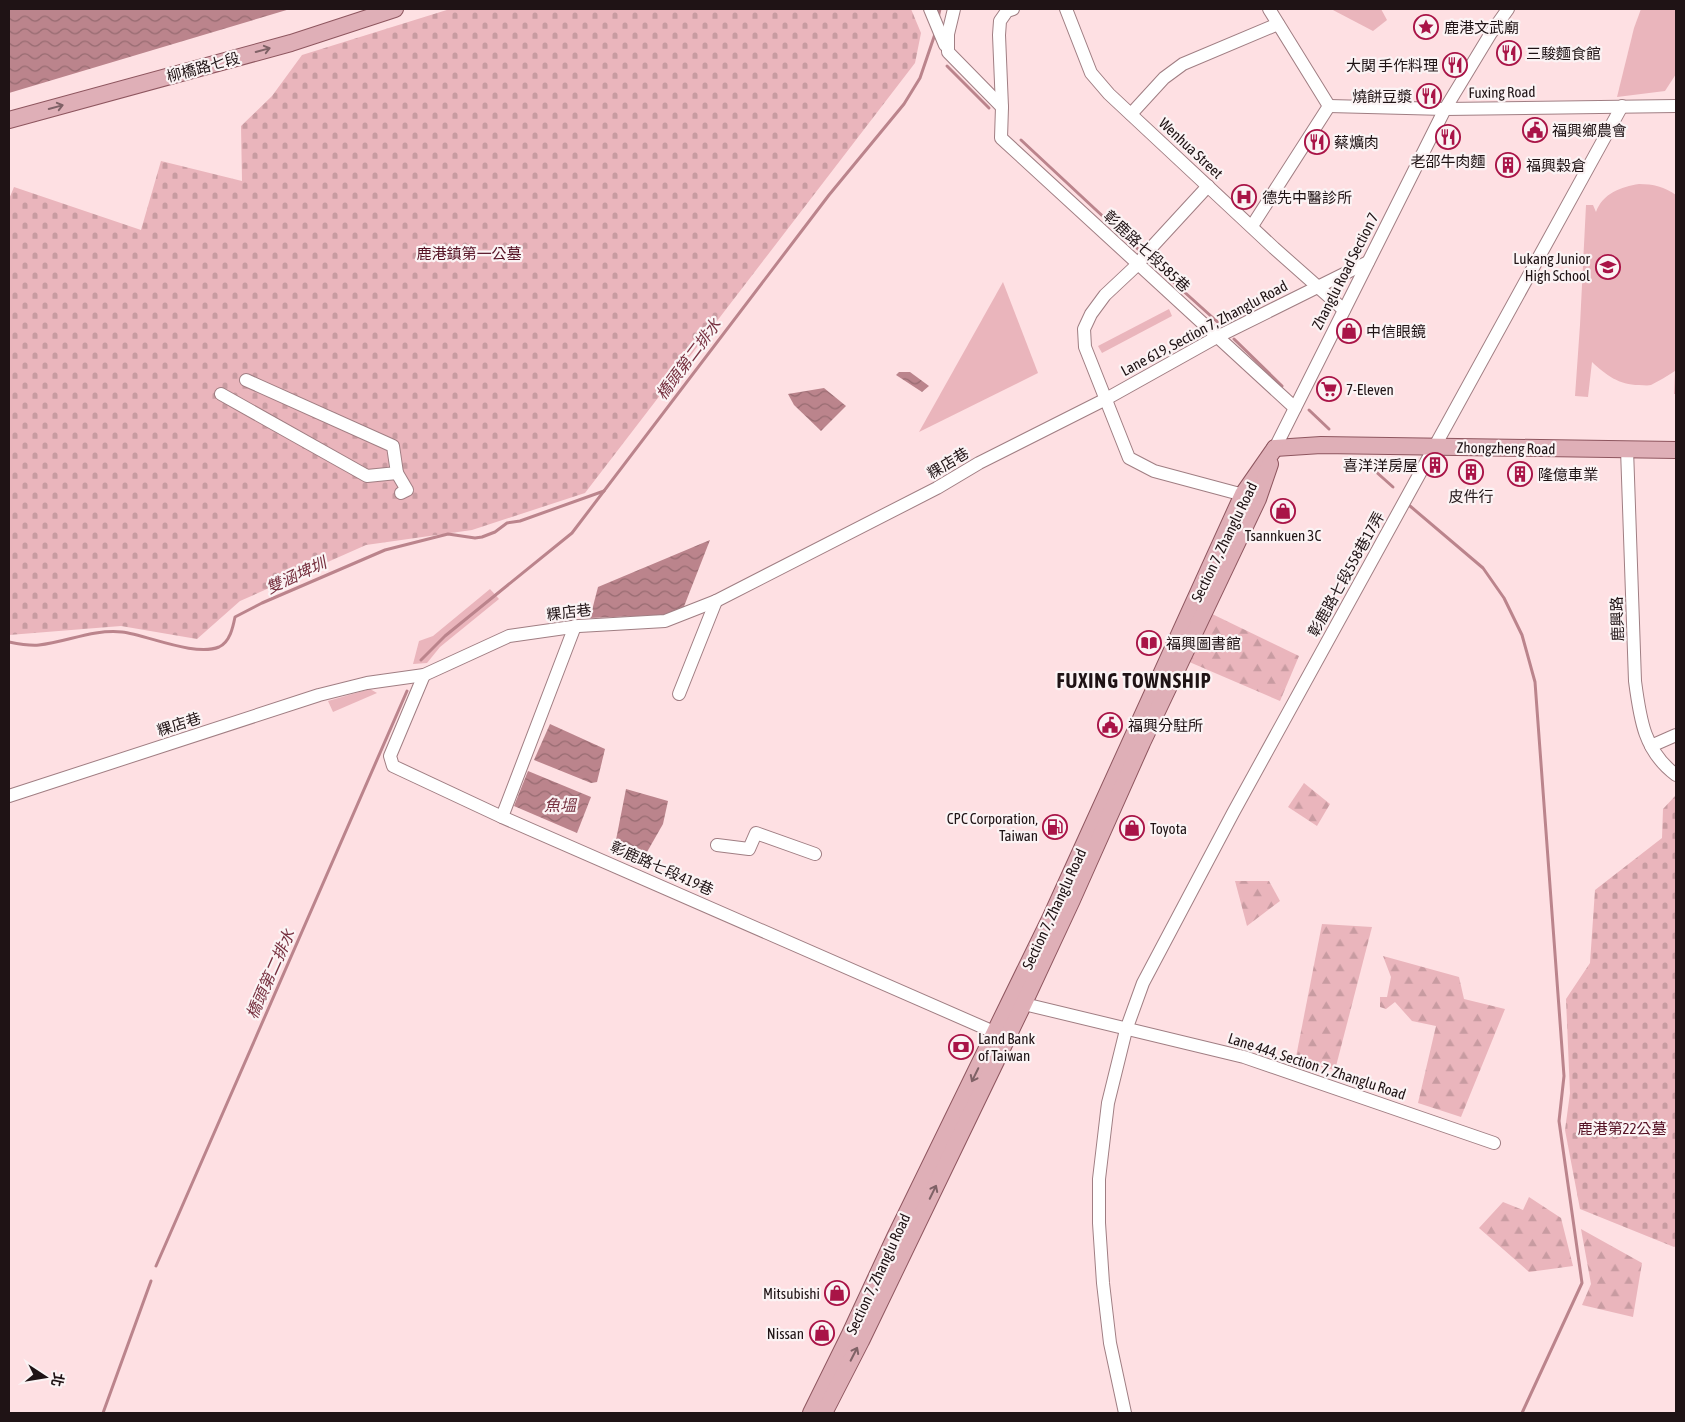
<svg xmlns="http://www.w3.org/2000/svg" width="1685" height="1422" font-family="'Asap Condensed','Noto Sans TC',sans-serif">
<defs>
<pattern id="forest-firs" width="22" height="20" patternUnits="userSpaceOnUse" patternTransform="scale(1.25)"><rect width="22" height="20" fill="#eab5bc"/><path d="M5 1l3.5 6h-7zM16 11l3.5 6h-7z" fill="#c89ba1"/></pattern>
<pattern id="cemetery-stones" width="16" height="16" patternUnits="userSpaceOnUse" patternTransform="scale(1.25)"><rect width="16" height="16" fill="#eab5bc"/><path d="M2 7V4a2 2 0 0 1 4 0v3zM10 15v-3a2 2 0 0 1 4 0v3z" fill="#c89ba1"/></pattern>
<pattern id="water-waves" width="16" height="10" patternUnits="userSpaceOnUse" patternTransform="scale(1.25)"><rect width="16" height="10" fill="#bb848c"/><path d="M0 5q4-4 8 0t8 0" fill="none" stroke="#976b71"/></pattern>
</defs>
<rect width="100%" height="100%" fill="#fee0e3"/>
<!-- green -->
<g fill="#eab5bc">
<path d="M1331,9H1381L1387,20L1373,31Z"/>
<path d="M1641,9H1676V74L1665,91L1617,97L1634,28Z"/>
<path d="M1639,184C1653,184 1665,187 1676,195V394H1674L1675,371C1667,376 1659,381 1651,385C1647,386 1643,385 1639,385C1619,385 1606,375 1592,362L1588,397L1575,396L1580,325L1586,205H1593L1596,212C1603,193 1621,187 1639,184Z"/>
<path d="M1003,282L1038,373L919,432Z"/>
<path d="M1169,309L1172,316L1102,353L1098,346Z"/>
<path d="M490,589L499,599L440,647L427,663L413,664L419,641L433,636Z"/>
<path d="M370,689L377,693L333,712L328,701Z"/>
</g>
<!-- forest -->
<g fill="url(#forest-firs)">
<path d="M1208,612L1299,656L1280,701L1187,661Z"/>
<path d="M1304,783L1330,804L1317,826L1288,807Z"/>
<path d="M1235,881H1269L1280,901L1247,926Z"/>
<path d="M1322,924L1372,927L1335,1070L1295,1062Z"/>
<path d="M1383,956L1459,977L1464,999L1505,1009L1461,1117L1418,1103L1436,1026L1412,1021L1395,1002L1386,1009L1380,1007V997H1387L1391,977Z"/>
<path d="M1529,1197L1561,1218L1573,1266L1529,1272L1479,1228L1503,1202L1523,1210Z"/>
<path d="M1581,1229L1642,1263L1633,1317L1582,1305L1591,1284Z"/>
</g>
<!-- cemetery -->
<g fill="url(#cemetery-stones)">
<path d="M450,9H911L921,33L915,63L585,493L472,530L366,545L240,601L197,639L121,626L9,635V199L14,187L141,230L161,161L242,181L241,126L272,96L302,55Z"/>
<path d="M1676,795V1246L1674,1247L1580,1209L1565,1130L1570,1093L1566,999L1590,963L1595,890L1662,838L1663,809Z"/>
</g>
<!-- water -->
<g fill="url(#water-waves)">
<path d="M9,9H290L9,93Z"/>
<path d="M899,372H910L929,386L922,392L896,375Z"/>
<path d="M824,388L846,406L821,431L794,405L788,394Z"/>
<path d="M710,540L683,609L662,615L590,618L598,587Z"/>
<path d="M550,724L605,749L597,782L591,783L534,760Z"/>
<path d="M528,771L591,797L577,833L514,806Z"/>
<path d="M626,789L668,801L663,824L643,859L615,845Z"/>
</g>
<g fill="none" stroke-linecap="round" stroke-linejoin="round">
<!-- stream -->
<g stroke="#bb848c" stroke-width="3">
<path d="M938,18L940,9"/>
<path d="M947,66L989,108"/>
<path d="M1021,140L1139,250"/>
<path d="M1150,261L1222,326"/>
<path d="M1234,339L1282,386"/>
<path d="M1309,410L1329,429"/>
<path d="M1365,462L1393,487"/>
<path d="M1410,506L1483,568L1504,598L1522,635L1535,682L1564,1076L1559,1121L1582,1283L1522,1413"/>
<path d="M9,642C19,644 29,646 39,645C67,642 93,629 122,632C147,635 195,657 219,647C230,642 233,627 235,617L262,603L385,550L448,534L475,538L482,537L495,532L507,523L520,521L604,491"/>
<path d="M421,660L445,636L572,533L829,195L904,104L920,78L935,34"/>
<path d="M156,1266L407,691"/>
<path d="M103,1413L151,1281"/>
</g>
<defs>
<g id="minor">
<path d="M930,9L945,45"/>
<path d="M954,9L948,34V52L1002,107"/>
<path d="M1013,9L1007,11L1000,21L999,35L1002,107L1001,138L1295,408"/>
<path d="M1066,9L1091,73L1109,94L1274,248L1344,310"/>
<path d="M1269,9L1329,106"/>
<path d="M1329,106L1445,109L1676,106"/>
<path d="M1131,114L1164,78L1183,64L1278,24"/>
<path d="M1208,186L1150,249L1137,265L1105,295L1091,314L1084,329L1085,347L1129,458L1154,471L1251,497"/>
<path d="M1252,226L1329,106"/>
<path d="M221,394L367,476L397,473L393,446L246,380"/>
<path d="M1275,448L1445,109L1491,33L1508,9"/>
<path d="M1627,449L1635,681C1640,719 1644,751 1676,775"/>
<path d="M397,473L407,490L401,493L407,490"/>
<path d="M424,675L390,756L393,766L502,817L1003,1036"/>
<path d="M679,694L716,601"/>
<path d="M1651,746L1676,735"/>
<path d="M9,796L319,695L367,683L424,675L509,636L579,626L665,621L716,601L937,488L979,463L1106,399L1217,337L1368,262"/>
<path d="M502,817L575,626"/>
<path d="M717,845L749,849L756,833L815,854"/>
<path d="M1016,1002L1244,1057L1494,1143"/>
<path d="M1125,1413L1110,1343L1103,1283L1099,1223V1179L1108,1103L1126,1030L1143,983L1233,813L1622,106"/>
</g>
<g id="major">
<path d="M9,120L291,43L395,9"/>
<path d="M1275,448L1321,445L1676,450"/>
<path d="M811,1413L849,1336L895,1237L1050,919L1243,494L1275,448"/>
<path d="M824,1413L861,1341L1024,1003L1072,900L1142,743L1258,499L1270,464"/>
</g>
</defs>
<!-- minor casing -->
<use href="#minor" stroke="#a07e83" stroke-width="14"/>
<!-- major casing -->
<use href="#major" stroke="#8e565f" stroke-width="18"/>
<!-- minor -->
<use href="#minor" stroke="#fff" stroke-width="12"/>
<!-- major -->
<use href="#major" stroke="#dfafb7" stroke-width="16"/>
</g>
<!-- one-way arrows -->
<defs><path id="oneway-shaft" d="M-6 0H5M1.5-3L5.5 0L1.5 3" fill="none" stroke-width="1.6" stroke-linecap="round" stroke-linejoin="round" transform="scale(1.25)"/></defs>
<g stroke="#7f6166">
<use href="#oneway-shaft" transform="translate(263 50) rotate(-15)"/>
<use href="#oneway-shaft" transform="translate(56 107) rotate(-15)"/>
<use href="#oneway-shaft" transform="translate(975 1075) rotate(116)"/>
<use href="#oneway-shaft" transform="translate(933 1192) rotate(-64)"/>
<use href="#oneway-shaft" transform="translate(854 1354) rotate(-63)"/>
</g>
<!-- icons -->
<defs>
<symbol id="sight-ring" viewBox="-11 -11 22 22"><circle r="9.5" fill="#fbf3f4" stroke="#a91447" stroke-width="1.5"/><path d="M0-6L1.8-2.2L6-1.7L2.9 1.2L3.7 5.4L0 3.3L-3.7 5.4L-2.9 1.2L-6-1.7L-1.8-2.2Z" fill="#a91447"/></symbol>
<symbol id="restaurant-ring" viewBox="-11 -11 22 22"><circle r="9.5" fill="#fbf3f4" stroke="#a91447" stroke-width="1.5"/><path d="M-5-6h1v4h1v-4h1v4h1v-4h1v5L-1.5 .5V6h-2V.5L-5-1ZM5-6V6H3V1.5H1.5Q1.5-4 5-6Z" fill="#a91447"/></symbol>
<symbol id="civic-ring" viewBox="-11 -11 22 22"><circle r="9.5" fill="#fbf3f4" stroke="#a91447" stroke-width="1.5"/><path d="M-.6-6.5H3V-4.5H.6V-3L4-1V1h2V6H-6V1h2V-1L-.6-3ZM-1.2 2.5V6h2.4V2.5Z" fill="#a91447"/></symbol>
<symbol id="building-ring" viewBox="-11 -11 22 22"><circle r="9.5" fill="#fbf3f4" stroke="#a91447" stroke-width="1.5"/><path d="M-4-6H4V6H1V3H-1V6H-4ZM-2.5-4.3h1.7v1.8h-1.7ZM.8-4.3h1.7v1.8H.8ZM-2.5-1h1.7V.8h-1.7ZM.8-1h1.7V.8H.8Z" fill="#a91447"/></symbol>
<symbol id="hospital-ring" viewBox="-11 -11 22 22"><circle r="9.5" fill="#fbf3f4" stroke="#a91447" stroke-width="1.5"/><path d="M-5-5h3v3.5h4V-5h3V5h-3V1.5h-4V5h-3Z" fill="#a91447"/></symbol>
<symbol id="school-ring" viewBox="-11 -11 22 22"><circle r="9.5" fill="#fbf3f4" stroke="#a91447" stroke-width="1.5"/><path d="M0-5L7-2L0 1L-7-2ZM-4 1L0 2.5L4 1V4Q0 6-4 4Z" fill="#a91447"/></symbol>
<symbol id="shop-ring" viewBox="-11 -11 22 22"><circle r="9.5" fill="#fbf3f4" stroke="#a91447" stroke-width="1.5"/><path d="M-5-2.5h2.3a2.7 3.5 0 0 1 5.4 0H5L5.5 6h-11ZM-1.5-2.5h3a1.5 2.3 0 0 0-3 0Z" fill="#a91447"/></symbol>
<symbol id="supermarket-ring" viewBox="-11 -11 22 22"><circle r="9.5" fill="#fbf3f4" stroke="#a91447" stroke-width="1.5"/><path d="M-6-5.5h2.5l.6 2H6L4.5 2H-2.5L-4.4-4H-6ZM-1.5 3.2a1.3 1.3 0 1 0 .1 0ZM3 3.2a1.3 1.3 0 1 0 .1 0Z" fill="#a91447"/></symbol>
<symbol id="library-ring" viewBox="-11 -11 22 22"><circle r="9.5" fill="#fbf3f4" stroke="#a91447" stroke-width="1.5"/><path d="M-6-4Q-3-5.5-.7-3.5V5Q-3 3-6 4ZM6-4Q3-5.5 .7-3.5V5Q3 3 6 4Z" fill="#a91447"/></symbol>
<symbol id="fuel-ring" viewBox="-11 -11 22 22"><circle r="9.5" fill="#fbf3f4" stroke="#a91447" stroke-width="1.5"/><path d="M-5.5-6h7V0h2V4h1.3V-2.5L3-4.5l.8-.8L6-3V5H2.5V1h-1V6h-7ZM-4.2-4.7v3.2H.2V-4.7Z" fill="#a91447"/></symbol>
<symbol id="bank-ring" viewBox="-11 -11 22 22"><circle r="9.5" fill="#fbf3f4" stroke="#a91447" stroke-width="1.5"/><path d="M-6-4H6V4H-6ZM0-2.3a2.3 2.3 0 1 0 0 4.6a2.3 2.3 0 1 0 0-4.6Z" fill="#a91447"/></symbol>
</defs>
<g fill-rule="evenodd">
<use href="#sight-ring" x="1412" y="13" width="28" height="28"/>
<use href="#restaurant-ring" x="1495" y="39" width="28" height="28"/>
<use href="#restaurant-ring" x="1441" y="51" width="28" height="28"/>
<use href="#restaurant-ring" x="1415" y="82" width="28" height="28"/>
<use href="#civic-ring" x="1521" y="116" width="28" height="28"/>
<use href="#restaurant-ring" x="1434" y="123" width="28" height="28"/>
<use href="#restaurant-ring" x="1303" y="128" width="28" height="28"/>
<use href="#building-ring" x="1494" y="151" width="28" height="28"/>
<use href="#hospital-ring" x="1230" y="183" width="28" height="28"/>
<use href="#school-ring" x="1594" y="253" width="28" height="28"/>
<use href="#shop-ring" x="1335" y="317" width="28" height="28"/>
<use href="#supermarket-ring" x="1315" y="375" width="28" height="28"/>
<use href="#building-ring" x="1421" y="451" width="28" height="28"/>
<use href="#building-ring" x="1457" y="458" width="28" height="28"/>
<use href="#building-ring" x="1506" y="460" width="28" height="28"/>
<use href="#shop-ring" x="1269" y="497" width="28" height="28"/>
<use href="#library-ring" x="1135" y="629" width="28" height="28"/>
<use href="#civic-ring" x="1096" y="711" width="28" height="28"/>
<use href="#fuel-ring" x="1041" y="813" width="28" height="28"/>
<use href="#shop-ring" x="1118" y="814" width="28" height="28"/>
<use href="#bank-ring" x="947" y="1033" width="28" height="28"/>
<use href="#shop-ring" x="823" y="1279" width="28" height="28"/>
<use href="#shop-ring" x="808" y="1319" width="28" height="28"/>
</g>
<g text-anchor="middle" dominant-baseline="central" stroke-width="4.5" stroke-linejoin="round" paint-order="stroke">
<!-- poi labels -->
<g font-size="15" fill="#1f1315" stroke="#fbf3f4" text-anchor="start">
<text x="1444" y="27">鹿港文武廟</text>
<text x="1526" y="53">三駿麵食館</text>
<text x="1438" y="65" text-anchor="end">大関 手作料理</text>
<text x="1412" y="96" text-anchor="end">燒餅豆漿</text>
<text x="1552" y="130">福興鄉農會</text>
<text x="1334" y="142">蔡爌肉</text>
<text x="1448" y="161" text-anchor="middle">老邵牛肉麵</text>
<text x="1526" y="165">福興穀倉</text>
<text x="1262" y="197">德先中醫診所</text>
<text x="1590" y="258" text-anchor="end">Lukang Junior<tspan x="1590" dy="17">High School</tspan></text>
<text x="1366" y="331">中信眼鏡</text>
<text x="1346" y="389">7-Eleven</text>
<text x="1418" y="465" text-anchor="end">喜洋洋房屋</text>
<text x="1538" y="474">隆億車業</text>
<text x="1471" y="496" text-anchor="middle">皮件行</text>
<text x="1283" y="535" text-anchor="middle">Tsannkuen 3C</text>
<text x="1166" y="643">福興圖書館</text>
<text x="1128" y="725">福興分駐所</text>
<text x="1038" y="818" text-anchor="end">CPC Corporation,<tspan x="1038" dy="17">Taiwan</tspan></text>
<text x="1150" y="828">Toyota</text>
<text x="978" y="1038">Land Bank<tspan x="978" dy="17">of Taiwan</tspan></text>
<text x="820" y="1293" text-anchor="end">Mitsubishi</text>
<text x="804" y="1333" text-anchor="end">Nissan</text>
</g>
<!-- street labels -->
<g font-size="15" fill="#1f1315" stroke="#fbf3f4">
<text transform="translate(203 67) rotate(-15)">柳橋路七段</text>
<text transform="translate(1502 92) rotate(-1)">Fuxing Road</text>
<text transform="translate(1191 148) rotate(43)">Wenhua Street</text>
<text transform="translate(1147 251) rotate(43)">彰鹿路七段585巷</text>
<text transform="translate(1345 271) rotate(-63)">Zhanglu Road Section 7</text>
<text transform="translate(1204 328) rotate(-28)">Lane 619, Section 7, Zhanglu Road</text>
<text transform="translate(1506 448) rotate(1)">Zhongzheng Road</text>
<text transform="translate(948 463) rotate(-31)">粿店巷</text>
<text transform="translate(1224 542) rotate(-64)">Section 7, Zhanglu Road</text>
<text transform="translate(1346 574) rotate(-61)">彰鹿路七段558巷17弄</text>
<text transform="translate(569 612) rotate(-7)">粿店巷</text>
<text transform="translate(1617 619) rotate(-92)">鹿興路</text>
<text transform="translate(179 724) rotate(-18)">粿店巷</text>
<text transform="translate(662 868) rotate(24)">彰鹿路七段419巷</text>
<text transform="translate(1054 909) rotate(-65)">Section 7, Zhanglu Road</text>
<text transform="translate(1317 1066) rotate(18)">Lane 444, Section 7, Zhanglu Road</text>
<text transform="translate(878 1274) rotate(-65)">Section 7, Zhanglu Road</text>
</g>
<!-- park labels -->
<g font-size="15" fill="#551124" stroke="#fbf3f4">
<text x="469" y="253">鹿港鎮第一公墓</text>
<text x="1622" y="1128">鹿港第22公墓</text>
</g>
<!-- water labels -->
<g font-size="16" font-style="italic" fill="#773140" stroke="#fbf3f4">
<text transform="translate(688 359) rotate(-53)">橋頭第二排水</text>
<text transform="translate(296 575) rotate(-25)">雙涵埤圳</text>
<text x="560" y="805">魚塭</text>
<text transform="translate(270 974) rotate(-66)">橋頭第二排水</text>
</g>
<!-- district labels -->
<g font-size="20" font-weight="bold" letter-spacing="1" fill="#1f1315" stroke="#fbf3f4">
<text x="1134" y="680">FUXING TOWNSHIP</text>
</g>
</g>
<!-- border -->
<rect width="1685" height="1422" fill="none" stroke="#1f1315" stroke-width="20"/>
<!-- north arrow -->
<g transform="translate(45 1377) rotate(102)" stroke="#fbf3f4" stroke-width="4" paint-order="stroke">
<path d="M0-4L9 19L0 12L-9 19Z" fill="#1f1315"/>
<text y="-8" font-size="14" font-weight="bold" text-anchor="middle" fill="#1f1315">北</text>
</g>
</svg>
